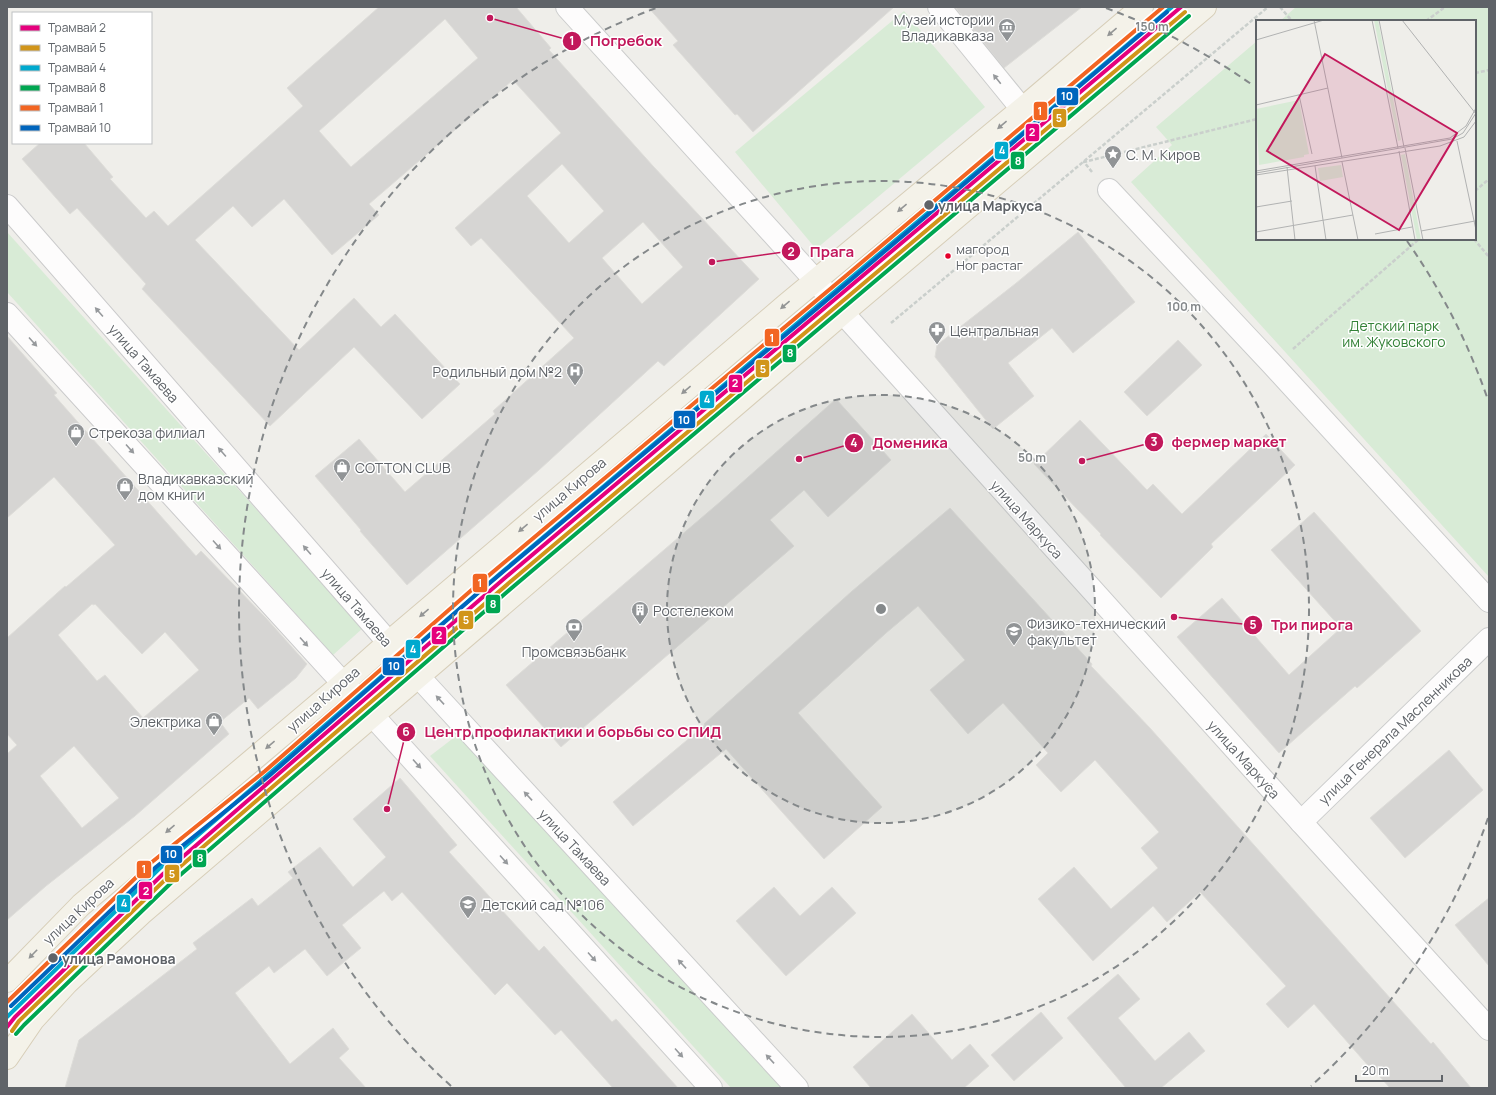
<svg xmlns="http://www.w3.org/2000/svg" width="1496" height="1095" font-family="Manrope,sans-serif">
<rect width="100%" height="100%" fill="#efeeea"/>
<!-- green -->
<g fill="#d8ebd6">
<path d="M1296,7H1489V577L1131,182L1172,145L1156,127L1257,41V239H1475V21H1280Z"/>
<path d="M904,11L985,107L816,249L735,152Z"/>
<path d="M7,232L363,628L333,655L7,292Z"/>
<path d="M460,733L782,1088H731L430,756Z"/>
</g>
<!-- building -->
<g fill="#d6d5d3" stroke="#deddd9" fill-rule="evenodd">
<path d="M379,7H516L551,48L549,50L653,166L759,279L664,366L658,361L539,470L407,585L360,531L361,530L315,476L359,439L405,492L495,414L493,411L574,338L481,238L471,246L455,228L561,133L513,80L369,204L379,215L332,255L284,199L252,227L233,206L195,240L299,350L354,298L381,327L395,314L460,384L422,419L354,347L270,426L142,289L146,284L77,208L70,214L22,159L40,143H84L113,177L110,179L146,218L154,211L168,226L303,106L287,88ZM445,19L478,58L351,167L319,131ZM562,164L604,211L569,243L527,196ZM643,222L683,267L642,304L602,258Z"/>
<path d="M648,7H894L753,132L737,114L735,115L673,45L678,41Z"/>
<path d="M955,7H1082L1004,68Z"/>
<path d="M1078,232L1135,302L1073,353L1052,328L1008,363L1034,396L993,429L935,357L937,345L1015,284Z"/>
<path d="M7,336L57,393L54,395L196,556L201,551L266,618L307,664L296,678L258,709L249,698L220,722L229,734L135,816L46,886L7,920V754L17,745L7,734V638L65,586L66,587L115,545L54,477L7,518ZM92,604L94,605L95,604L142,654L165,632L199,670L143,718L105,675L97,681L58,635ZM74,746L119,798L82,828L40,776Z"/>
<path d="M1178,340L1202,365L1147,416L1124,392Z"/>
<path d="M836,399L891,460L828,517L804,490L770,520L794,546L561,747L506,685L720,502Z"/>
<path d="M1080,420L1147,490L1153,484L1182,514L1266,434L1295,465L1211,544L1213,547L1161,598L1100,535L1101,534L1034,464Z"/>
<path d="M950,508L1092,664L1091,666L1150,728L1431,1044L1433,1042L1471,1088H1390L1372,1068L1371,1069L1314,1004L1288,1028L1266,1004L1286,986L1200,892L1167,922L1153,906L1093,961L1038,899L1074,867L1111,909L1158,868L1141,848L1159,832L1095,760L1061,792L1036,765L1048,753L1003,703L968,734L930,690L965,660L918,606L886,633L798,713L882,807L824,859L726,749L633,826L613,802L705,725L704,724L851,592Z"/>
<path d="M1314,512L1421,631L1357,688L1355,686L1279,753L1177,637L1222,598L1289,675L1341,628L1271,550Z"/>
<path d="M1449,750L1483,790L1405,858L1370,818Z"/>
<path d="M400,778L457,845L449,852L539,951L544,946L612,1022L616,1019L678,1088H613L561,1030L555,1035L507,983L495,995L402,892L392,901L384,891L342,925L361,948L327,976L305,949L274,973L269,966L235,993L290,1064L333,1028L349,1049L339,1058L366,1088H65L79,1040L197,949L193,943L252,898L258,906L293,878L288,872L320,847L353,887L386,857L353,819Z"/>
<path d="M774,887L800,916L832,887L856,913L786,976L736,921Z"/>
<path d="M1489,898V966L1455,925Z"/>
<path d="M1118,974L1140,999L1118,1018L1155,1061L1189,1032L1205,1051L1161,1088H1126L1067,1018Z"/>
<path d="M1041,1012L1063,1038L1014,1081L991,1055Z"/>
<path d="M912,1014L952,1060L970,1044L989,1066L964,1088H871L853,1067Z"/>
</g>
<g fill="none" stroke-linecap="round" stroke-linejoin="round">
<defs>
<g id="minor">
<path d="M939,7L1022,109"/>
<path d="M1109,190L1273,365L1489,601"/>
<path d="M418,676L797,1088"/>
<path d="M372,715L711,1088"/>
<path d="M1301,822L1489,639"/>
</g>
<g id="tertiary">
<path d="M567,7L815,280"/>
<path d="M843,313L1301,822L1489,1029"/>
</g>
<g id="secondary">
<path d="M7,206L418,676"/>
<path d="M815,280L843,313"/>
<path d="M7,314L372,715"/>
</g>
<g id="primary">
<path d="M7,981L81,905L333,692L388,643L786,305L1022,109L1142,7"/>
<path d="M7,1058L33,1020L67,983L141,914L843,313L1205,7"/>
</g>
</defs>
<!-- minor casing -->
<use href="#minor" stroke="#cbcccc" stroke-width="24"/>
<!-- tertiary casing -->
<use href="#tertiary" stroke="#cbcccc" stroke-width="24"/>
<!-- secondary casing -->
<use href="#secondary" stroke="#cacacb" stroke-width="24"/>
<!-- primary casing -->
<use href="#primary" stroke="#d7ceb8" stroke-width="24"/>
<!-- path -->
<g stroke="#cacfcc" stroke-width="2.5" stroke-dasharray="4 2" stroke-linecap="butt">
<path d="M1280,7L1292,21"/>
<path d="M1426,21L1445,7"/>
<path d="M1475,73L1489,70"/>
<path d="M1092,172L1084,162L1257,119"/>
<path d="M1475,191L1489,179"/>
<path d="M1474,239L1489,257"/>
<path d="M891,323L1268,7"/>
<path d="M1293,349L1419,239"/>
</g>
<!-- minor -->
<use href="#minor" stroke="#fdfcfc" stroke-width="22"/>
<!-- tertiary -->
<use href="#tertiary" stroke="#fdfcfc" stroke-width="22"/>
<!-- secondary -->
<use href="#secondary" stroke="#fdfcfc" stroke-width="22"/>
<!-- primary -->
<use href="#primary" stroke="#f4f2e9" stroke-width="22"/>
<defs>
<path id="tram-1" d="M7,1027L15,1017L163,874L506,577L1181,7"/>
<path id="tram-2" d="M12,1031L19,1021L167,878L510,582L1185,12"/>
<path id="tram-3" d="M7,1017L159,869L502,572L1172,7"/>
<path id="tram-4" d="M16,1034L24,1025L171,883L514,586L1189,16"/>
<path id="tram-5" d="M7,1002L152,862L265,771L475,587L848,274L1163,7"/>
<path id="tram-6" d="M11,1006L156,867L269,776L479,592L852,279L1167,12"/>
</defs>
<!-- tram-1 casing -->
<use href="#tram-1" stroke="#fff" stroke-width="7"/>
<!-- tram-2 casing -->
<use href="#tram-2" stroke="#fff" stroke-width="7"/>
<!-- tram-3 casing -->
<use href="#tram-3" stroke="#fff" stroke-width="7"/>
<!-- tram-4 casing -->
<use href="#tram-4" stroke="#fff" stroke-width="7"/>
<!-- tram-5 casing -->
<use href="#tram-5" stroke="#fff" stroke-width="7"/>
<!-- tram-6 casing -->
<use href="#tram-6" stroke="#fff" stroke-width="7"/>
<!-- tram-1 -->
<use href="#tram-1" stroke="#e5007d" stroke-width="4"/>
<!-- tram-2 -->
<use href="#tram-2" stroke="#d1951a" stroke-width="4"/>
<!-- tram-3 -->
<use href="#tram-3" stroke="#00a9ce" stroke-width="4"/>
<!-- tram-4 -->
<use href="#tram-4" stroke="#00a651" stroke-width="4"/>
<!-- tram-5 -->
<use href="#tram-5" stroke="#f26522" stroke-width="4"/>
<!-- tram-6 -->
<use href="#tram-6" stroke="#0065bd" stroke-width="4"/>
</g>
<!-- one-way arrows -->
<defs><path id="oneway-solid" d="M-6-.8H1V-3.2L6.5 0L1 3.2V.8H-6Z"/></defs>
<g fill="#939595">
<use href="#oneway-solid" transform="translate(1112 32) rotate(140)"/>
<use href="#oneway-solid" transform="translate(1002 125) rotate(140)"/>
<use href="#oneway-solid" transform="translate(902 208) rotate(140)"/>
<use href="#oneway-solid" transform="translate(785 305) rotate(140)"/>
<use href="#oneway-solid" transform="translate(686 390) rotate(140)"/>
<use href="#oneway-solid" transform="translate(523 528) rotate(140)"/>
<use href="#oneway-solid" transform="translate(424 613) rotate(140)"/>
<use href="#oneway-solid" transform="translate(270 745) rotate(140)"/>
<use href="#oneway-solid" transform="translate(170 829) rotate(139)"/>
<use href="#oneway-solid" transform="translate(33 954) rotate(134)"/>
</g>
<g fill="#96999c">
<use href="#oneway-solid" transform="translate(997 79) rotate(-129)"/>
<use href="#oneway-solid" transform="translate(99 312) rotate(-131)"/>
<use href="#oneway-solid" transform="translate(33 342) rotate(48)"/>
<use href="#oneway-solid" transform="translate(130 449) rotate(48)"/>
<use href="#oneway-solid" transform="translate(222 452) rotate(-131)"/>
<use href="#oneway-solid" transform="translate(217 545) rotate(48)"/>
<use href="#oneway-solid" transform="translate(307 550) rotate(-131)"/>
<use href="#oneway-solid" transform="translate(304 642) rotate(48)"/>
<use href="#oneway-solid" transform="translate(440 700) rotate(-133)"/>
<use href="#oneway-solid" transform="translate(417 764) rotate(48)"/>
<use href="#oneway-solid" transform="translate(528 796) rotate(-133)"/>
<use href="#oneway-solid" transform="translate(504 860) rotate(48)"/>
<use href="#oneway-solid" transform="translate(592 957) rotate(48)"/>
<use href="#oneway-solid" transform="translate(682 964) rotate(-133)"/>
<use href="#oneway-solid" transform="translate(679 1053) rotate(48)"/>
<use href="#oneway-solid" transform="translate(770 1059) rotate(-133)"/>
</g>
<!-- distance rings -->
<circle cx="881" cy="609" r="214" fill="#84888a" fill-opacity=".12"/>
<g fill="none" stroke="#84888a" stroke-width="2" stroke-dasharray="7 5">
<circle cx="881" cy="609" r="214"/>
<circle cx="881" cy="609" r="428"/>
<path d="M1488 818A642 642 0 0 1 1311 1086M451 1086A642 642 0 0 1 656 8M1106 8A642 642 0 0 1 1254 86M1407 241A642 642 0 0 1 1488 400"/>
</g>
<!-- icons -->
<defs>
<symbol id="museum-pin" viewBox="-11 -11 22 30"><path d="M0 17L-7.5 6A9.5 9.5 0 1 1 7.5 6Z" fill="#919496" stroke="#fff"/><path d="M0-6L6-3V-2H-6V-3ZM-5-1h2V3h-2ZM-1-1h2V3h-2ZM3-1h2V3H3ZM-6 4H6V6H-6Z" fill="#fff"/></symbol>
<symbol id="sight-pin" viewBox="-11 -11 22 30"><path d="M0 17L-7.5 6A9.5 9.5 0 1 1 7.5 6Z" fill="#919496" stroke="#fff"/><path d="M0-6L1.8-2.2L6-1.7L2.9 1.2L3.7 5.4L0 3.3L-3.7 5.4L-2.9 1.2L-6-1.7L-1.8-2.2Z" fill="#fff"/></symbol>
<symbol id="pharmacy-pin" viewBox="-11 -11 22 30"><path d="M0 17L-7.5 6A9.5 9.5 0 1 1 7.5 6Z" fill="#919496" stroke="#fff"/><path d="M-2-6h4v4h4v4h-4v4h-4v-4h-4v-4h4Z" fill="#fff"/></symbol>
<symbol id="hospital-pin" viewBox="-11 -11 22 30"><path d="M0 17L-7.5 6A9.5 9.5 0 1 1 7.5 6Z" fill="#919496" stroke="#fff"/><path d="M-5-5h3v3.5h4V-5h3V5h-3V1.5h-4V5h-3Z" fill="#fff"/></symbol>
<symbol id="shop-pin" viewBox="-11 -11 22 30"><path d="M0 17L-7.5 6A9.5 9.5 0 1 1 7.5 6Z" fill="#919496" stroke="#fff"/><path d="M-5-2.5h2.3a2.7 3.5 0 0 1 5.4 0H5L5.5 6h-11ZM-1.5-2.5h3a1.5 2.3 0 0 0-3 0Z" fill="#fff"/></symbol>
<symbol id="building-pin" viewBox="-11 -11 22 30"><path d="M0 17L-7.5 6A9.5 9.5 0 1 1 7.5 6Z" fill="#919496" stroke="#fff"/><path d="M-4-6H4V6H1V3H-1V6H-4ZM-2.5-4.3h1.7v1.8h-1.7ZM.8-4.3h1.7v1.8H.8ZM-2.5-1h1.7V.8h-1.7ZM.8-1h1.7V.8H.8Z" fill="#fff"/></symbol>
<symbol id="bank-pin" viewBox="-11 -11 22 30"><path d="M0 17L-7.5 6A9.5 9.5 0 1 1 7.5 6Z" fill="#919496" stroke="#fff"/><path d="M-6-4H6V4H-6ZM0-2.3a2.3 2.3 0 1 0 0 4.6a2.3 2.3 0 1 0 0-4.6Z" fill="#fff"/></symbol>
<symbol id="university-pin" viewBox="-11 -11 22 30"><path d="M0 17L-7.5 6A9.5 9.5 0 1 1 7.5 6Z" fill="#919496" stroke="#fff"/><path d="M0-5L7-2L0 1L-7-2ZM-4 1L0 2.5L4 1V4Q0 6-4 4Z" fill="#fff"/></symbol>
<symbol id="school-pin" viewBox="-11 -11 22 30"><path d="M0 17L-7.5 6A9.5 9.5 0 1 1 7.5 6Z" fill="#919496" stroke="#fff"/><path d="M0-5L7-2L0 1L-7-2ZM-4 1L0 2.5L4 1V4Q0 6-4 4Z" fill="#fff"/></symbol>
</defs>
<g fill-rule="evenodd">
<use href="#museum-pin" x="997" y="17" width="20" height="27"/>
<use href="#sight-pin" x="1103" y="144" width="20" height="27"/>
<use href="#pharmacy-pin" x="927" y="320" width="20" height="27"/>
<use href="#hospital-pin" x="565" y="361" width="20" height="27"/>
<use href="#shop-pin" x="66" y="422" width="20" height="27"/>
<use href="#shop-pin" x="332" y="457" width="20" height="27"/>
<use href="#shop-pin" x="115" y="476" width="20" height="27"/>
<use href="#building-pin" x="630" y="600" width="20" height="27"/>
<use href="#bank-pin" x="564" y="617" width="20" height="27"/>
<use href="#university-pin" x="1004" y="621" width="20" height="27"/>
<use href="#shop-pin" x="204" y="711" width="20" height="27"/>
<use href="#school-pin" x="458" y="894" width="20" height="27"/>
</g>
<!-- markers -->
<g fill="#5f6368" stroke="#fff" stroke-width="1.5">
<circle cx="929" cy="205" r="5.5"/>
<circle cx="53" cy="958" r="5.5"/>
</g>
<circle fill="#e4002b" stroke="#fff" stroke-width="1.5" cx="948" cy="256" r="3.5"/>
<g text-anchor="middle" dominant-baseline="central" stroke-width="3" stroke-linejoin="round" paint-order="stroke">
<!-- bus labels -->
<g font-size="13" fill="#5f6368" stroke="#fff" text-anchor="start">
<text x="956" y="249">магород<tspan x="956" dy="16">Ног растаг</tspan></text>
</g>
<!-- poi labels -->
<g font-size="14" fill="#5f6368" stroke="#fff" text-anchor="start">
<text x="994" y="19" text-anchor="end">Музей истории<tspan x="994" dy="16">Владикавказа</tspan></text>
<text x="1126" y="154">С. М. Киров</text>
<text x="950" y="330">Центральная</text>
<text x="562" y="371" text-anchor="end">Родильный дом №2</text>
<text x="89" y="432">Стрекоза филиал</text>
<text x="355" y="467">COTTON CLUB</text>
<text x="138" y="478">Владикавказский<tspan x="138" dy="16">дом книги</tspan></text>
<text x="653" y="610">Ростелеком</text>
<text x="1027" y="623">Физико-технический<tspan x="1027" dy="16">факультет</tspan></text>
<text x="574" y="651" text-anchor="middle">Промсвязьбанк</text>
<text x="201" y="721" text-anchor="end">Электрика</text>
<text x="481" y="904">Детский сад №106</text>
</g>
<!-- stop labels -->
<g font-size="14" font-weight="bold" fill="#5f6368" stroke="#fff" text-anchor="start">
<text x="938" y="205">улица Маркуса</text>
<text x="62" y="958">улица Рамонова</text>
</g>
<!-- park labels -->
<g font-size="14" fill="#348238" stroke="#fff">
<text x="1394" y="325">Детский парк<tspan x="1394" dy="16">им. Жуковского</tspan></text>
</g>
<!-- street labels -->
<g font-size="14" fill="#5f6368" stroke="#fff">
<text transform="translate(144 363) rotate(49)">улица Тамаева</text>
<text transform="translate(569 489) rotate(-40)">улица Кирова</text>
<text transform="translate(1027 519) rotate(48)">улица Маркуса</text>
<text transform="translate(357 607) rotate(49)">улица Тамаева</text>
<text transform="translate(323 699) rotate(-41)">улица Кирова</text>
<text transform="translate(1395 730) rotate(-44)">улица Генерала Масленникова</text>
<text transform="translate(1244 759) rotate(48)">улица Маркуса</text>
<text transform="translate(575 847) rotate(47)">улица Тамаева</text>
<text transform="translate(78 911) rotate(-43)">улица Кирова</text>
</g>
</g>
<!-- overview -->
<g transform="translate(1256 20)">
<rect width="220" height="220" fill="#efeeea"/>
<path d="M118,0H122L145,120L142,121ZM43,80L53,134L48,135V137L3,145L0,89ZM149,134L165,220H161L145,135ZM85,145L87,157L64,161L62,148Z" fill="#d8ebd6"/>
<path fill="none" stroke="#b1b2b2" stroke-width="1" d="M58,0L86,138M116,0L142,128M123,0L148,127M146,0L220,94M0,20L68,0M43,75L56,134M0,85L72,68M201,121L220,210M149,128L167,220M143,131L159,220M86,142L102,220M59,146L70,220M31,147L39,220M0,151L194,118L210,106L220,88M0,153L196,119L207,113L220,93M0,155L184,126L208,117L220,101M0,187L36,181M165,211L219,201M0,212L97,195M119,214L156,207"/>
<path fill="#c2185b" fill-opacity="0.15" stroke="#c2185b" stroke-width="2" d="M69,34L201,113L143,210L11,131Z"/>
<rect width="220" height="220" fill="none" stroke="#5f6368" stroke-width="2"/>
</g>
<circle cx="881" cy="609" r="6" fill="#84888a" stroke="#fff" stroke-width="2"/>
<g font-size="12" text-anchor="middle" font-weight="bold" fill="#84888a" stroke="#fff" stroke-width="3" stroke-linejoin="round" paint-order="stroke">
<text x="1152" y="31">150 m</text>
<text x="1184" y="311">100 m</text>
<text x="1032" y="462">50 m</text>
</g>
<!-- callouts -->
<path fill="none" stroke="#c2185b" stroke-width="1.5" d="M490 18L572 41M712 262L791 251M1082 461L1154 442M799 459L854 443M1174 617L1253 625M387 809L406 732"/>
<g fill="#c2185b" stroke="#fff" stroke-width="1.5">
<circle cx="490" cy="18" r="4"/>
<circle cx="712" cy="262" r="4"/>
<circle cx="1082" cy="461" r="4"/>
<circle cx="799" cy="459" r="4"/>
<circle cx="1174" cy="617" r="4"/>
<circle cx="387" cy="809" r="4"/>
<circle cx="572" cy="41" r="10"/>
<circle cx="791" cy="251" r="10"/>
<circle cx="1154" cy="442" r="10"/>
<circle cx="854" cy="443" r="10"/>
<circle cx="1253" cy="625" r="10"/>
<circle cx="406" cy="732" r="10"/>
</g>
<g font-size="12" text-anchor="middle" font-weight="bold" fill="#fff">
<text x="572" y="45">1</text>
<text x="791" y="256">2</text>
<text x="1154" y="446">3</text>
<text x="854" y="447">4</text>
<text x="1253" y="629">5</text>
<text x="406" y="736">6</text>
</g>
<g font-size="15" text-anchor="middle" font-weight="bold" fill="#c2185b" stroke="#fff" stroke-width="3" stroke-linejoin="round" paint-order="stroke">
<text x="626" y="46">Погребок</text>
<text x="832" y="257">Прага</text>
<text x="1229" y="447">фермер маркет</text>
<text x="910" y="448">Доменика</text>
<text x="1312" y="630">Три пирога</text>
<text x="573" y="737">Центр профилактики и борьбы со СПИД</text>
</g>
<g stroke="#fff" stroke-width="1.5">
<rect x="1056" y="87" width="23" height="19" rx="4" fill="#0065bd"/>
<rect x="1033" y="101" width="15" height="20" rx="4" fill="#f26522"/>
<rect x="1052" y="108" width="15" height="20" rx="4" fill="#d1951a"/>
<rect x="1025" y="123" width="15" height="19" rx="4" fill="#e5007d"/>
<rect x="994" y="141" width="15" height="19" rx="4" fill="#00a9ce"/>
<rect x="1010" y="151" width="15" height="19" rx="4" fill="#00a651"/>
<rect x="764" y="328" width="16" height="19" rx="4" fill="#f26522"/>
<rect x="782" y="344" width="15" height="19" rx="4" fill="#00a651"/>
<rect x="755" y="359" width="15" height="19" rx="4" fill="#d1951a"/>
<rect x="728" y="374" width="15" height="19" rx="4" fill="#e5007d"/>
<rect x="699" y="390" width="16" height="19" rx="4" fill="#00a9ce"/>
<rect x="673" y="410" width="23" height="19" rx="4" fill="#0065bd"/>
<rect x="472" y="573" width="16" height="20" rx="4" fill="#f26522"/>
<rect x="485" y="594" width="16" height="20" rx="4" fill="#00a651"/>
<rect x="458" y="610" width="16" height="20" rx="4" fill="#d1951a"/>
<rect x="431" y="626" width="16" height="19" rx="4" fill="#e5007d"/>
<rect x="405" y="639" width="16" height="20" rx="4" fill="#00a9ce"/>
<rect x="382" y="657" width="23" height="19" rx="4" fill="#0065bd"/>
<rect x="160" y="845" width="23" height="19" rx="4" fill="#0065bd"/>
<rect x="192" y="849" width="15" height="19" rx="4" fill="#00a651"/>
<rect x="136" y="860" width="16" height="19" rx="4" fill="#f26522"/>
<rect x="164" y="864" width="16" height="19" rx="4" fill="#d1951a"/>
<rect x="138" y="881" width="15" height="19" rx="4" fill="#e5007d"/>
<rect x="116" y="894" width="15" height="19" rx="4" fill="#00a9ce"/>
</g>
<g font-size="11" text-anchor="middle" font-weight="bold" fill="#fff">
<text x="1067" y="100">10</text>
<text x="1040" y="115">1</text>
<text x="1059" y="122">5</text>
<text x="1032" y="136">2</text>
<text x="1002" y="154">4</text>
<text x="1018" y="165">8</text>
<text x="772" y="342">1</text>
<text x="790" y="357">8</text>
<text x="763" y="373">5</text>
<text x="735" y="387">2</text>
<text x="707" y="403">4</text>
<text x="684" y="424">10</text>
<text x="480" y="587">1</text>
<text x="493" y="608">8</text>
<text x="466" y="624">5</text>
<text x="439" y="639">2</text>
<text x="413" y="653">4</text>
<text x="394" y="670">10</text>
<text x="171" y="858">10</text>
<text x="200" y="862">8</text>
<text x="144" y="873">1</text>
<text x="172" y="878">5</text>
<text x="146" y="895">2</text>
<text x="124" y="907">4</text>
</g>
<!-- border -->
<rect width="1496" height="1095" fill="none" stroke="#5f6368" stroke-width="16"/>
<!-- legend -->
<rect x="12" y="12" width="140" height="132" fill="#ffffff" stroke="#bfc1c3"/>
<rect x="20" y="25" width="20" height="6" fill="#e5007d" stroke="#bfc1c3"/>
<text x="48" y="32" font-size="12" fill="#5f6368">Трамвай 2</text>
<rect x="20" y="45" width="20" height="6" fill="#d1951a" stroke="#bfc1c3"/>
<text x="48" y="52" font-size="12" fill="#5f6368">Трамвай 5</text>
<rect x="20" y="65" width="20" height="6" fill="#00a9ce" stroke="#bfc1c3"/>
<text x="48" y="72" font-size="12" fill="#5f6368">Трамвай 4</text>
<rect x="20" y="85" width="20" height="6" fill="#00a651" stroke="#bfc1c3"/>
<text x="48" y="92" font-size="12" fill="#5f6368">Трамвай 8</text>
<rect x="20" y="105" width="20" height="6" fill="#f26522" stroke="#bfc1c3"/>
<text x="48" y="112" font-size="12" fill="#5f6368">Трамвай 1</text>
<rect x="20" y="125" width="20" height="6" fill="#0065bd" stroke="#bfc1c3"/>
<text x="48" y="132" font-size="12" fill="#5f6368">Трамвай 10</text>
<!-- scale -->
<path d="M1356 1075v6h86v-6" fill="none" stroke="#5f6368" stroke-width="2"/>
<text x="1362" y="1075" font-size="12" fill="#5f6368" stroke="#ffffff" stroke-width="3" paint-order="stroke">20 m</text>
</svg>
